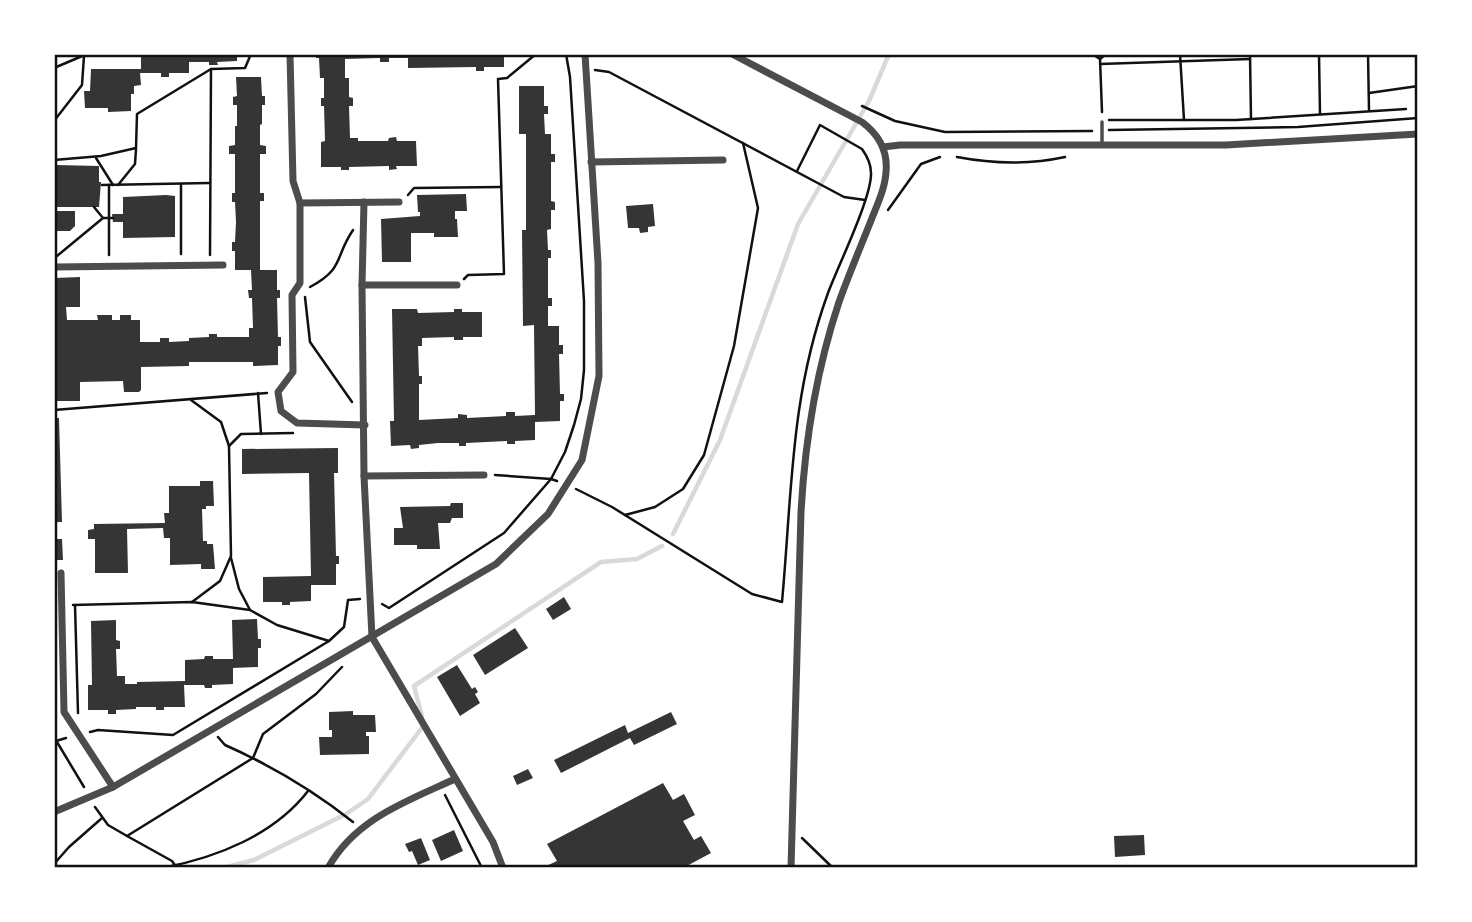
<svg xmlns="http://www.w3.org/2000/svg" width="1472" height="922" font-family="'Exo 2',sans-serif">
<rect width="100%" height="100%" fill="#fff"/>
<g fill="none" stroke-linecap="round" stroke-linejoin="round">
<!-- stream -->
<g stroke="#d9d9d9" stroke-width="4.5">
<path d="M673,534L720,440L798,224L869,101L889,54"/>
<path d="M422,716L414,686L601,562L637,559L662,546"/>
<path d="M223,868L254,860L346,814L368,799L424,725"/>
</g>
</g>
<!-- building -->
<g fill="#353535">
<path d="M141,54H237V61L217,62L218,65H209V62H189V73H169V77H161V73H140L141,85L134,86V94H131V111L108,112V108H85L84,91H90L91,69H141Z"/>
<path d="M316,54H504V67H484V71H476V67L408,68V58H389V62H380V58L345,59V78H349V97L353,98V106H349L350,138H358V141H388L389,138L396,137L397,141H416L417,166H396L397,169L389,170V166L349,167V170H341V167H321V142L325,141L324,106H321V98H324V78H320L319,58H316Z"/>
<path d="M236,77H261L262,96H265V105H262V124L260,125V145L266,146V154H260V193H264V201H260V270H277V290H280V298H277L278,337H281V346H278V365L253,366V362H189V366L141,367V390L139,392H124L123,381L80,382V401H54V278L80,277V307H66L67,320H98L97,315H112V320H120V315H131V320H140V342H160V338H169V342L189,341V338L209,337V334H217V337H249V328H253L252,298H249L248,290H252L251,270H235V251H232V242H235L236,222L235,202H232V193H235V154H229V146L235,145V126H237V105H233V97L237,96Z"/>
<path d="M519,86H544V106H548V114H544L545,134H551V154H555V162H551V201L555,202V210H551V229L547,230L548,250H551V258H548V298H552V306H548V326H559V345H563V354H559L560,394H564V401H560V421L535,422V440L515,441V444H507V441L466,443V446H459V443H438L419,445V448L411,449L410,445L391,446L390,421H394L392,309H417L418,313L454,312V309H462V312H482V337H463V340H454V337L422,338V346H418L419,376H422V384H419V420L458,418V414L467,415V418L506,416V412H515V416L535,415L534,325L523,326L522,230H526V134H519Z"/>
<path d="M56,165L99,166V182H101L99,207H54Z"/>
<path d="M466,194L467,211H455V219H457L458,237H434V233H411V262H382L381,219L420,216V212H418L417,195Z"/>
<path d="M166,195L175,196V237L123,238V222H113L112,214H123V197Z"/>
<path d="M653,204L655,226L648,227V232L640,233L639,228H628L626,206Z"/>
<path d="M54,211H75V226L70,231H54Z"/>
<path d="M54,418H59L62,522H54Z"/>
<path d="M338,448V473H334L336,556H339V564H336V585H311V601L290,602V605H282V602H263V577L311,576L309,473L242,474V449Z"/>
<path d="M200,481H213L214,506H206V509H202L203,541H207V544H213L215,569H201V564L170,565V538H164L163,528L127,529L128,573H95V539H88V530L94,529V524L165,523L164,513H169V486H200Z"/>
<path d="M451,503H463V518H452L450,523H438L440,549H417V545H394V528H403L400,507L450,506Z"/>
<path d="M54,539H62L63,560H54Z"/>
<path d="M564,597L571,609L553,620L546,609Z"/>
<path d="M257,619L258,639H261V648H258V667L233,668V684L212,685V688H205L204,685H184L185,707H164V710H156V707H136V709L116,710V714H108V710H88V685H92L91,621L116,620V640L120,641V649H116L117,676H125V684H137V682L185,681V660L204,659L205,656H213V659H233L232,620Z"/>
<path d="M515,628L528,648L485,675L473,655Z"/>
<path d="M457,665L472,689L475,687L478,692L475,694L480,703L460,716L437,677Z"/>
<path d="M353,711V715H375L376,732H366V736H369V754L320,755L319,737H332V730H329V712Z"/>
<path d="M671,712L677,724L634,745L630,738L561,773L554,760L625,725L628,733Z"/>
<path d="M528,769L533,778L517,785L513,776Z"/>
<path d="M663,783L673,800L684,794L695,815L683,821L694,840L701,836L711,853L683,868H542L557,861L547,844Z"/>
<path d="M454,830L463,851L441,861L432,840Z"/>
<path d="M1144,835L1145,855L1115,857L1114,836Z"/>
<path d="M421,838L430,860L418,865L412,851L409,852L405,844Z"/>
</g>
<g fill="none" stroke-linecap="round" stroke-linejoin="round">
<!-- path -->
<g stroke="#111" stroke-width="2.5">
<path d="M1092,54L1100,59"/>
<path d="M1180,54L1184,120"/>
<path d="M1250,54L1251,119"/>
<path d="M1319,54L1320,114"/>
<path d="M1368,54L1369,110"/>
<path d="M1100,59L1102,112"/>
<path d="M1100,59L1106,54"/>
<path d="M1100,64L1250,59"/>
<path d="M54,68L87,54"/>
<path d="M595,70L609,72L844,197L865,200"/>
<path d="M1369,93L1418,86"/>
<path d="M862,106L895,121L945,132L1092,131"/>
<path d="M1109,120H1236L1406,109"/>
<path d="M54,121L82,85L84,56"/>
<path d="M1109,130L1298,127L1418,118"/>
<path d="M957,157C994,164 1028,165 1065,157"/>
<path d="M96,158L113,185"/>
<path d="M54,160L101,156L136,148L137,114L211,69L245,68L251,54"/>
<path d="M181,184V254"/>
<path d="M102,185L209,183"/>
<path d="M109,185V255"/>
<path d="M118,185L135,164L136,149"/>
<path d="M408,195L414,188L500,187"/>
<path d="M94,207L103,218"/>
<path d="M888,210L921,164L940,157"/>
<path d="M210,255L211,69"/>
<path d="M57,256L103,218H113"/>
<path d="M464,279L468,275L504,274L498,79L507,78L536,54"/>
<path d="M310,287C345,268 334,258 353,230"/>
<path d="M305,297L310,342L352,402"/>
<path d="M258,393L261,434"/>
<path d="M191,400L221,422L229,446"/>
<path d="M54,410L267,393"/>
<path d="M495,475L551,479L557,481"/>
<path d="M576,489L612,507L752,594L782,602C792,494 790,397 828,293C838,266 872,197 871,173C871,164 867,156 862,149L820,125L797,171"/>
<path d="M625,515L655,507L683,489L704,455L734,346L758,208L743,143"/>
<path d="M231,558L239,589L250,610"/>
<path d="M192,602L220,581L231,556L229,446L241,434L293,433"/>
<path d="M382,604L389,608L504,533L551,479L565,452L574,425L581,399L584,370V301L570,77L566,54"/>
<path d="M73,605L192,602L250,610L277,625L329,641"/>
<path d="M75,605L78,713"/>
<path d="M90,732L98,730L173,735L329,641L344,627L348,600L360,599"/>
<path d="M218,737L225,745C270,765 314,791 353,822"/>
<path d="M54,738L56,741L66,738"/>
<path d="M57,742L84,787"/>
<path d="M445,795L482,868"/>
<path d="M95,807L108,825L127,836L253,758L263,734L316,694L342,667"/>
<path d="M127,836L172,861L177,868"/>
<path d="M802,838L833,868"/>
<path d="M54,864L69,847L102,818"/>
<path d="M162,868C216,858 274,835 308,791"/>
</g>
<!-- service -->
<path stroke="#4c4c4c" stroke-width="3.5" d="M1102,122V144"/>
<!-- minor -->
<g stroke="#4c4c4c" stroke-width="7">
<path d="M290,54L293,181L300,203V283L292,295L293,372L278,392L281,411L297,423L365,425"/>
<path d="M732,54L862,122C878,134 888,151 886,172C885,188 878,203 872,218C861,246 849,274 839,302C816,371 805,440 801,512L791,868"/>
<path d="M883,147L900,145H1226L1418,134"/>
<path d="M591,162L723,160"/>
<path d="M364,202L362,285L364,476L372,637L493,842L503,868"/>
<path d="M300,203L399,202"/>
<path d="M54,267L223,265"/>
<path d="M362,285H457"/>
<path d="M364,476L484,475"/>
<path d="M61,573L64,712L113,787"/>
<path d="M54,812L113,787L496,564L548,514L582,460L599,376L598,263L585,54"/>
<path d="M328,868C355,819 407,801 455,779"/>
</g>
</g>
<!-- border -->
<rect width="1472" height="922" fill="none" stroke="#ffffff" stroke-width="112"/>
<rect x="56" y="56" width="1360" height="810" fill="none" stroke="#111" stroke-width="2.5"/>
</svg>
